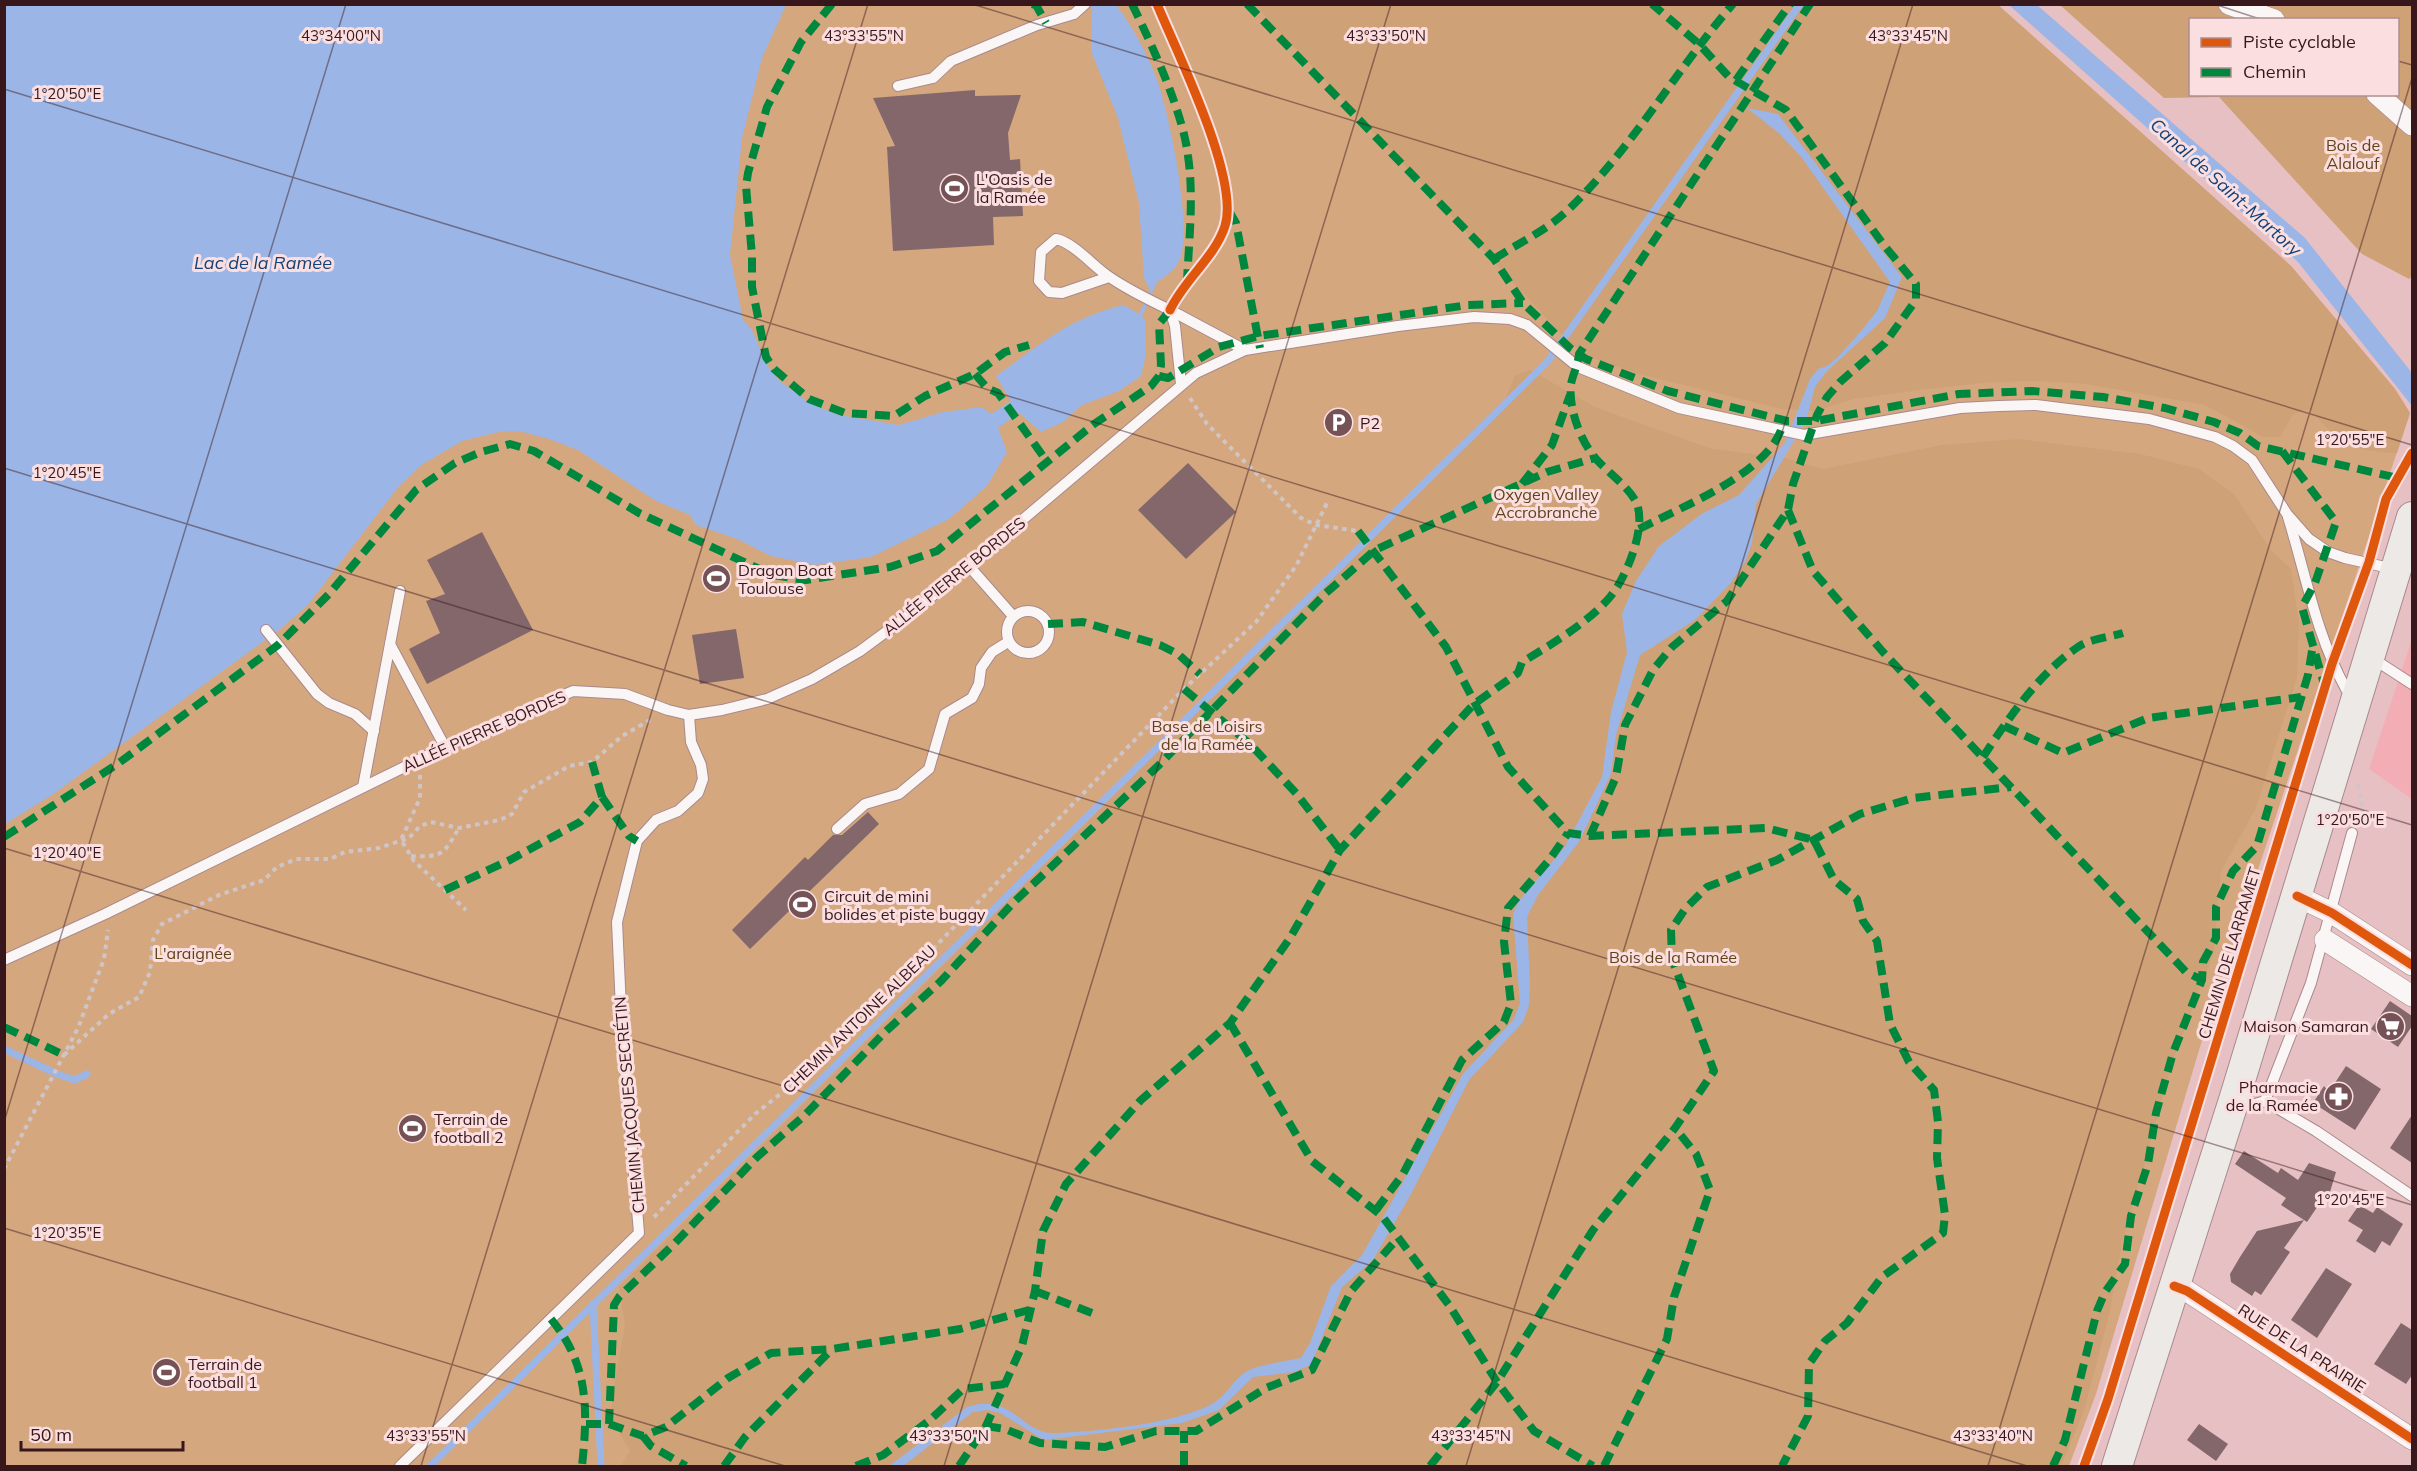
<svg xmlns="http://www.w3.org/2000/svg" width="2417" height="1471" font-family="Mulish,sans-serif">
<rect width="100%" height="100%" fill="#e7c0c3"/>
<!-- built -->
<path fill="#f3adb4" d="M2412,639V799L2369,769Z"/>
<!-- green -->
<path fill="#d5a77f" d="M5,5H1998L2291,266L2395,389L2410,413L2209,1017L2096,1394L2069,1466H5Z"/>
<!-- forest -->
<g fill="#cfa177" fill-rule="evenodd">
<path d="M1255,5H1998L2291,266L2395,389L2410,413L2397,453C2343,450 2345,444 2308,409L2293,414L2280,437H2263L2205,405L2086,384L2038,381L1992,382L1919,390L1854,399L1815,411L1782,409L1639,374L1586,356L1563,336Z"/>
<path d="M2060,5H2412V276L2409,279L2362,254L2219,97L2164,98ZM2190,20H2398V94H2190Z"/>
<path d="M1530,370L1597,408L1712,449L1785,458L1823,469L1942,445L2018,439L2140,454L2199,469L2234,494L2271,550L2291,569L2299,623L2297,677L2256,808L2221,871L2214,952L2173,1060L2122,1243L2110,1311L2084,1411L2061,1466H621L630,1451L611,1418L612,1396L625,1325L619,1287L1499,413L1515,376Z"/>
</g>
<!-- water -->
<g fill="#9bb6e6">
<path d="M5,5H786L762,58L742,138L730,255L743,320L752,330L767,365L780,381L809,403L839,415L899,425L943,412L982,407L991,414L1011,401L996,376C1039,345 1071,317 1124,305L1139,314L1150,290L1144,278L1139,203L1118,118L1091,51L1092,8L1089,5H1116C1133,27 1147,53 1157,80C1170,117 1191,220 1181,256C1178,268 1167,276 1157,282L1142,317L1145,320L1146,354L1141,376L1119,391L1082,405L1063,422L1041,432L1019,413L998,428L1007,452L987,486L949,519L871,557L815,565L771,556L737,539L696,525L690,515L656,501L578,450L549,439L519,431H503L462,441L423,464L399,486L307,606L279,630L52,795L5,824Z"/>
<path d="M2009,5H2037L2305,238L2412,373V406L2298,262Z"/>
<path d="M1747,108L1778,114L1902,277L1885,318L1826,372L1815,387L1806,421L1756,504L1752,543L1745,562L1730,584L1695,620L1640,655L1616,735L1611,774L1579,842L1538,895L1527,917L1530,984L1529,1005L1523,1022L1469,1080L1411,1194L1373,1260L1342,1287L1311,1365L1294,1372L1253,1377L1219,1410L1182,1423L1044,1440L1000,1413L988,1410L973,1412L903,1466H889L967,1407C1013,1392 1021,1434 1054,1433C1094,1432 1183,1423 1215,1402C1226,1395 1233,1381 1244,1373C1255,1365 1287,1361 1301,1358L1310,1343L1331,1286L1362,1255L1463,1074L1514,1019L1520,1003L1513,914L1519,901L1564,848L1602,777L1611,712L1627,652L1622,614L1636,581L1659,546L1703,513L1739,495L1785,443L1810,379L1818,369L1827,366L1838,357L1862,330L1877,311L1890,282L1802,158L1780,134Z"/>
</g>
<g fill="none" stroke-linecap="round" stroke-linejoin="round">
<!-- stream -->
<g stroke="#9bb6e6" stroke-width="7">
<path d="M4,1049L57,1074L75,1080L87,1074"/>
<path d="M593,1304L601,1466"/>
<path d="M430,1466L1548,361L1800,4"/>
</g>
</g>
<!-- building -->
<g fill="#83676a">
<path d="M975,90V96L1021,95L1008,133L1010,160L1020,159L1023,216L993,217L994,245L893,251L887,147L895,146L873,98Z"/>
<path d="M1188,463L1236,512L1186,559L1138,510Z"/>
<path d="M482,532L533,630L427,684L409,649L440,633L426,601L445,594L427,560Z"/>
<path d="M736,629L744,678L700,684L692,635Z"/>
<path d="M868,812L879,824L750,949L732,930L805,857L808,860L833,835H842Z"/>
<path d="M2390,1001L2412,1016V1026L2398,1047L2371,1029Z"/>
<path d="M2346,1066L2381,1089L2355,1130L2313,1103L2324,1086L2329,1092Z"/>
<path d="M2412,1115V1163L2390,1148Z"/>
<path d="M2244,1151L2278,1173L2281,1168L2298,1180L2309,1163L2336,1172L2330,1192L2328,1191L2307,1222L2304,1220L2284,1248L2290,1252L2261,1295L2255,1291L2252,1296L2231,1282L2230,1274L2240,1257L2257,1231L2304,1220L2281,1205L2286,1198L2235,1164Z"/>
<path d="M2359,1205L2373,1213L2377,1207L2403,1224L2390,1246L2382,1241L2375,1253L2356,1241L2363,1230L2348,1221Z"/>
<path d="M2326,1268L2352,1284L2317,1338L2291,1320Z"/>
<path d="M2401,1323L2412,1330V1375L2406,1384L2374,1364Z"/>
<path d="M2199,1424L2228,1444L2216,1461L2187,1440Z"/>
</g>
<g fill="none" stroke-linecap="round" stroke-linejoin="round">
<defs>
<g id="service">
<path d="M898,86L933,78L951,61L1037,25L1074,14L1085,4"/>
<path d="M1109,277L1062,293L1049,292L1039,281L1041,252L1056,239C1074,243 1092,265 1108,276C1128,290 1149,300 1170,310L1175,326L1181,384"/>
<path d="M1170,310L1245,350"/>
<path d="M2288,517C2306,575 2316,635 2346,689L2355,692"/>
<path d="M968,565L1013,616"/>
<circle cx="1028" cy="632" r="21"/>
<path d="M266,630L317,694L329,703L355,714L374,731"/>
<path d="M390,644L400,591"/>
<path d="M2372,658L2412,684"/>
<path d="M363,787L390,644L445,747"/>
<path d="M837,829L865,804L899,794L929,769L945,714L972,698L979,684L981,668L992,652L1008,642"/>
<path d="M4,960L105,914L445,747L573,691L625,694L668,710L689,715L722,710L767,699L812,679L860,651L917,609L1196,373L1245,350L1398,326L1474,317L1510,319L1527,325L1578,367L1679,408L1804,435L1960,408L1999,406L2036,405L2149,419L2215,437L2233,446L2252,460L2287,514L2309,539L2328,552L2345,558L2394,569"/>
<path d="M2236,1100L2252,1105L2265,1101L2311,983L2352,833"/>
<path d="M2265,1101L2316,1131L2412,1196"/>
<path d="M400,1466L639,1233L622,1030L617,922L637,841L656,820L678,811L698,793L703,779L701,765L691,742L689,715"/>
</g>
<g id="minor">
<path d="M2229,4L2274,20"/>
<path d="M2377,94L2412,125"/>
<path d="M2297,896L2332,913L2412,965"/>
<path d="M2325,940L2412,996"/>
<path d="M2174,1286L2187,1291L2412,1439"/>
</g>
<path id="secondary" d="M2117,1466L2234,1100L2412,517"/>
</defs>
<!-- service casing -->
<use href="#service" stroke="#a9898c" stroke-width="12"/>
<!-- minor casing -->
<use href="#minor" stroke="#a9898c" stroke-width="22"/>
<!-- secondary casing -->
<use href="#secondary" stroke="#a9898c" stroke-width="32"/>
<!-- path -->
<g stroke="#d0c5c6" stroke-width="4" stroke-dasharray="4.5 4.5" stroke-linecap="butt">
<path d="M1190,398L1207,424L1301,518L1316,525L1358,531"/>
<path d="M420,775V798L401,840L414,861L466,910"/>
<path d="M2358,784L2366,824"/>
<path d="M411,856C443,857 443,855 459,828"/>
<path d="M64,1055L109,1014L139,997L150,972L153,940L162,924L219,895L264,880L277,867L296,859H330L345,852L379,848L409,838L420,826L431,822L459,828L500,820L512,814L524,792L569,766L592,762L622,736L650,720"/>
<path d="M4,1169L78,1028L104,959L108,930"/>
<path d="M654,1217L755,1114L807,1073L901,982L1184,689L1256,622L1296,566L1328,501"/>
</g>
<!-- service -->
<use href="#service" stroke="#fbf6f6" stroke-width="10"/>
<!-- minor -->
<use href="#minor" stroke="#fbf6f6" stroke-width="21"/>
<!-- secondary -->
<use href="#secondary" stroke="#ede9e6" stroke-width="30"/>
<!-- quiet -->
<g stroke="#00873e" stroke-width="8" stroke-dasharray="15 8" stroke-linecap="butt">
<path d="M832,4L801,42L767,107L748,173L746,186L752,256V287L766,357L774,369L809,399L845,413L894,416L925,396L975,374L1005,352L1029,345"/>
<path d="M1032,4L1036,5L1046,23"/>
<path d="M1132,4C1152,45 1183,112 1188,156C1194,197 1189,240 1187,281"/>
<path d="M1247,4L1494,259L1523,303L1570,348L1586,359L1668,391L1787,421H1816L1959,394L2032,391L2103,397L2165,408L2214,422L2240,433L2258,446L2398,478"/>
<path d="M1736,80L1790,4"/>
<path d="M1229,211L1236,223L1260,348"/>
<path d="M1494,259C1520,242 1548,230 1570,208C1633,147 1676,70 1733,4"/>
<path d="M975,374L987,388L998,393L1048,463"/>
<path d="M1159,376L1168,378L1219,347L1259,336L1468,305L1523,303"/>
<path d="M2282,451L2336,522L2315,583L2302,607L2324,684"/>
<path d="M1522,484L1552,445L1570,395"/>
<path d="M1788,510L1813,571L1883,652L2186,972L2202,980"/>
<path d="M1639,529C1681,507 1764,475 1781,430"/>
<path d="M1358,531L1446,647L1508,767L1568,833L1590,836L1766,828L1814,840L1834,880L1857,899L1863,921L1877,941L1890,1024L1909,1062L1934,1090L1938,1122L1937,1158L1945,1215L1943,1233L1882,1277L1847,1323L1825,1341L1809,1364L1808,1416L1782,1466"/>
<path d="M1048,624L1083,622L1160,645L1178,654L1200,674"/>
<path d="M1184,689L1250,744L1296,793L1340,850"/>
<path d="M2004,726L2063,753L2148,718L2301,697"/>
<path d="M1983,757C2008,719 2039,673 2078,647C2089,639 2110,637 2123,633"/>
<path d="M602,797L629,836L637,841"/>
<path d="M1590,836L1616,777L1625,725L1653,670L1672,647L1727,601L1788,510L1793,484L1817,415L1827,397L1840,382L1885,343L1916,300V284L1883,244L1786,110L1729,77L1699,44L1652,4"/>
<path d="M4,837L116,765L278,645L329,594L416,490L455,463L481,452L510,444L534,451L639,513L772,575L806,580L890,567L937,551L1094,424L1151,386L1159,376L1161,365L1159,324L1170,310"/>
<path d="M445,890L510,860L580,822L602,797L592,762"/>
<path d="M1230,1023L1312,1161L1382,1216L1449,1305L1497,1382L1534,1431L1593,1466"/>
<path d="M4,1027L64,1055"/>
<path d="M1376,1210L1403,1174L1462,1060L1504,1022L1511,1004L1504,942L1508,908L1550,859L1568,833"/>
<path d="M1035,1291L1092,1313"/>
<path d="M551,1319C589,1365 588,1410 582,1466"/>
<path d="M586,1424H609L643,1436L666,1427L728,1378L771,1353L832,1349L960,1329L1029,1310"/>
<path d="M609,1424L614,1305L619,1297L675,1243L757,1157L805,1115L884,1033L941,981L1013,903L1159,765L1326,593L1375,550L1547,472L1595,458"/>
<path d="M986,1426L1005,1429L1040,1443L1105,1447L1156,1431H1196L1266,1388L1312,1370L1351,1291L1398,1238"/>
<path d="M643,1436L651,1446L686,1466"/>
<path d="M724,1466L745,1437L832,1349"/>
<path d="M856,1466L883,1455L930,1420L963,1389L1005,1384"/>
<path d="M959,1466L986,1426L1022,1346L1035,1291L1043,1231L1066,1184L1141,1100L1230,1023L1290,938L1340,850L1474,704L1518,673L1522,662C1549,646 1589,622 1610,597C1626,578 1649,524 1635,500C1626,485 1609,473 1597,460C1581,443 1568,408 1571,384C1573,374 1578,365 1579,354L1810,4"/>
<path d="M1184,1466V1431"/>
<path d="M1430,1466L1497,1382L1593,1230L1675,1128L1714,1071L1672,959L1671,930L1685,909L1707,887L1777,860L1860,814L1913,798L2011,787"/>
<path d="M1604,1466L1667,1339L1674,1297L1710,1190L1696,1154L1675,1128"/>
<path d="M2053,1466L2065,1440L2097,1311L2105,1292L2125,1264L2131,1216L2148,1164L2156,1113L2173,1053L2202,980L2203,962L2216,938V907L2233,871L2257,846L2308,675L2313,645"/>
</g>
<defs>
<g id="cycleway">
<path d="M1157,4C1177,53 1240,178 1225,226C1215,257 1184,280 1170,310"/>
<path d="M2297,896L2332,913L2412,965"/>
<path d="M2174,1286L2187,1291L2412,1439"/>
<path d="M2084,1466L2108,1399L2332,664L2369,562L2386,499L2412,453"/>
</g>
</defs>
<!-- cycleway casing -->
<use href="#cycleway" stroke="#fbdfe0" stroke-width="13"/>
<!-- cycleway -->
<use href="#cycleway" stroke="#df560d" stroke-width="9"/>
</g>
<!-- ticks -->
<path fill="none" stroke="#37171b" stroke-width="1.5" stroke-opacity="0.45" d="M972,4L2412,445M2214,4L2263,20M2398,61L2412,65M4,89L2412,825M4,468L2412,1205M4,848L2027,1466M4,1122L346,4M4,1228L785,1466M421,1466L868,4M944,1466L1391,4M1466,1466L1913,4M1988,1466L2412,78"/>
<!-- icons -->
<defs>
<symbol id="stadium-disc" viewBox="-11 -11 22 22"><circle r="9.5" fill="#755256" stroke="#fbdfe0"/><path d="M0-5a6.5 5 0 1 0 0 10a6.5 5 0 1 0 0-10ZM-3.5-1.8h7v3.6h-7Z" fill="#fff"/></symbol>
<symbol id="parking-disc" viewBox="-11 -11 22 22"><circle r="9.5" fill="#755256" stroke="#fbdfe0"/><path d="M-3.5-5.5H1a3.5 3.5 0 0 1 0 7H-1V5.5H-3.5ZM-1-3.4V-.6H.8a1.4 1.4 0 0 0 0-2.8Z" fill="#fff"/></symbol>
<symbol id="supermarket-disc" viewBox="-11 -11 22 22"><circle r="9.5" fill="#755256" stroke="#fbdfe0"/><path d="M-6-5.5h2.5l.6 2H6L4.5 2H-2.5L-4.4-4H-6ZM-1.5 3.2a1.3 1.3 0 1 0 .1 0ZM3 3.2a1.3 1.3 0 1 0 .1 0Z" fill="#fff"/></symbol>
<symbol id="pharmacy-disc" viewBox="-11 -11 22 22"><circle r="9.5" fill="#755256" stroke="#fbdfe0"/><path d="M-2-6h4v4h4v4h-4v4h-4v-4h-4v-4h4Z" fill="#fff"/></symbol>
</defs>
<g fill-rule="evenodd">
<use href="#stadium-disc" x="938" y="172" width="33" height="33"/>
<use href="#parking-disc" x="1322" y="406" width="33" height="33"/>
<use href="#stadium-disc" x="700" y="562" width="33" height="33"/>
<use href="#stadium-disc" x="786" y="888" width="33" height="33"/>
<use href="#supermarket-disc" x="2374" y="1010" width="33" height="33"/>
<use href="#pharmacy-disc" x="2322" y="1080" width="33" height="33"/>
<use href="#stadium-disc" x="396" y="1112" width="33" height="33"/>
<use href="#stadium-disc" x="150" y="1356" width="33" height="33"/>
</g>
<g text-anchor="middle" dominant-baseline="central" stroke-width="6" stroke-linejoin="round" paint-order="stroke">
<!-- park labels -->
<g font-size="16" fill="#5f4318" stroke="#fbdfe0">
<text x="2353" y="145">Bois de<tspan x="2353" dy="18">Alalouf</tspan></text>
<text x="1546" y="494">Oxygen Valley<tspan x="1546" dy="18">Accrobranche</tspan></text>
<text x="1207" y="726">Base de Loisirs<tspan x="1207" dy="18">de la Ramée</tspan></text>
<text x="193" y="953">L'araignée</text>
<text x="1673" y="957">Bois de la Ramée</text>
</g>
<!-- poi labels -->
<g font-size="16" fill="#37171b" stroke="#fbdfe0" text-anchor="start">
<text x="976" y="179">L'Oasis de<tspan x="976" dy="18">la Ramée</tspan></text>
<text x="1360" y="423">P2</text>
<text x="738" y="570">Dragon Boat<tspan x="738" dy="18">Toulouse</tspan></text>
<text x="824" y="896">Circuit de mini<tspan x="824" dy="18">bolides et piste buggy</tspan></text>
<text x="2369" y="1026" text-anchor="end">Maison Samaran</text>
<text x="2318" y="1087" text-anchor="end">Pharmacie<tspan x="2318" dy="18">de la Ramée</tspan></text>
<text x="434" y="1119">Terrain de<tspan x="434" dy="18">football 2</tspan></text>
<text x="188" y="1364">Terrain de<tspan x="188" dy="18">football 1</tspan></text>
</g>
<!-- street labels -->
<g font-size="16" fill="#37171b" stroke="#fbdfe0">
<text transform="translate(954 576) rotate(-39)">ALLÉE PIERRE BORDES</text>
<text transform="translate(484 731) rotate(-24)">ALLÉE PIERRE BORDES</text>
<text transform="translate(2229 953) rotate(-73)">CHEMIN DE LARRAMET</text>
<text transform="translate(859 1019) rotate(-44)">CHEMIN ANTOINE ALBEAU</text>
<text transform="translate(629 1105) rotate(-95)">CHEMIN JACQUES SECRÉTIN</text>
<text transform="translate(2302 1348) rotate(33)">RUE DE LA PRAIRIE</text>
</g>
<!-- water labels -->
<g font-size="18" font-style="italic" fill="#134278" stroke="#fbdfe0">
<text transform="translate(2226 187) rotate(42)">Canal de Saint-Martory</text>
<text x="263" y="262">Lac de la Ramée</text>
</g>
</g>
<g font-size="15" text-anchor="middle" fill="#37171b" stroke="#fbdfe0" stroke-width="6" stroke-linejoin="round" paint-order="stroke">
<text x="341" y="41">43°34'00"N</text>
<text x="864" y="41">43°33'55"N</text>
<text x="1386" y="41">43°33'50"N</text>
<text x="1908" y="41">43°33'45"N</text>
<text x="67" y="99">1°20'50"E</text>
<text x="2350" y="445">1°20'55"E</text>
<text x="67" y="478">1°20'45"E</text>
<text x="2350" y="825">1°20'50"E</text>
<text x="67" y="858">1°20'40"E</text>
<text x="2350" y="1205">1°20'45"E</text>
<text x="67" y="1238">1°20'35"E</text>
<text x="426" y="1441">43°33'55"N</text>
<text x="949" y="1441">43°33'50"N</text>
<text x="1471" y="1441">43°33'45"N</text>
<text x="1993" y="1441">43°33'40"N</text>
</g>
<!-- border -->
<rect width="2417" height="1471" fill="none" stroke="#37171b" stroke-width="12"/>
<!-- legend -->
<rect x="2189" y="18" width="210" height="78" fill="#fbdfe0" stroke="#ad8f91" stroke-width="1.5"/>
<rect x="2201" y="38" width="30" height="9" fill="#df560d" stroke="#ad8f91" stroke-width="1.5"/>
<text x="2243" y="48" font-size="18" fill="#37171b">Piste cyclable</text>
<rect x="2201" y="68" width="30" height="9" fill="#00873e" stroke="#ad8f91" stroke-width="1.5"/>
<text x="2243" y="78" font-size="18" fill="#37171b">Chemin</text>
<!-- scale -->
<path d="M21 1441v9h162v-9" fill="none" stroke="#37171b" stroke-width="3"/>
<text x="30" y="1441" font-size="18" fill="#37171b" stroke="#fbdfe0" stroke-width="4.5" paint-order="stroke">50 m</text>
</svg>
